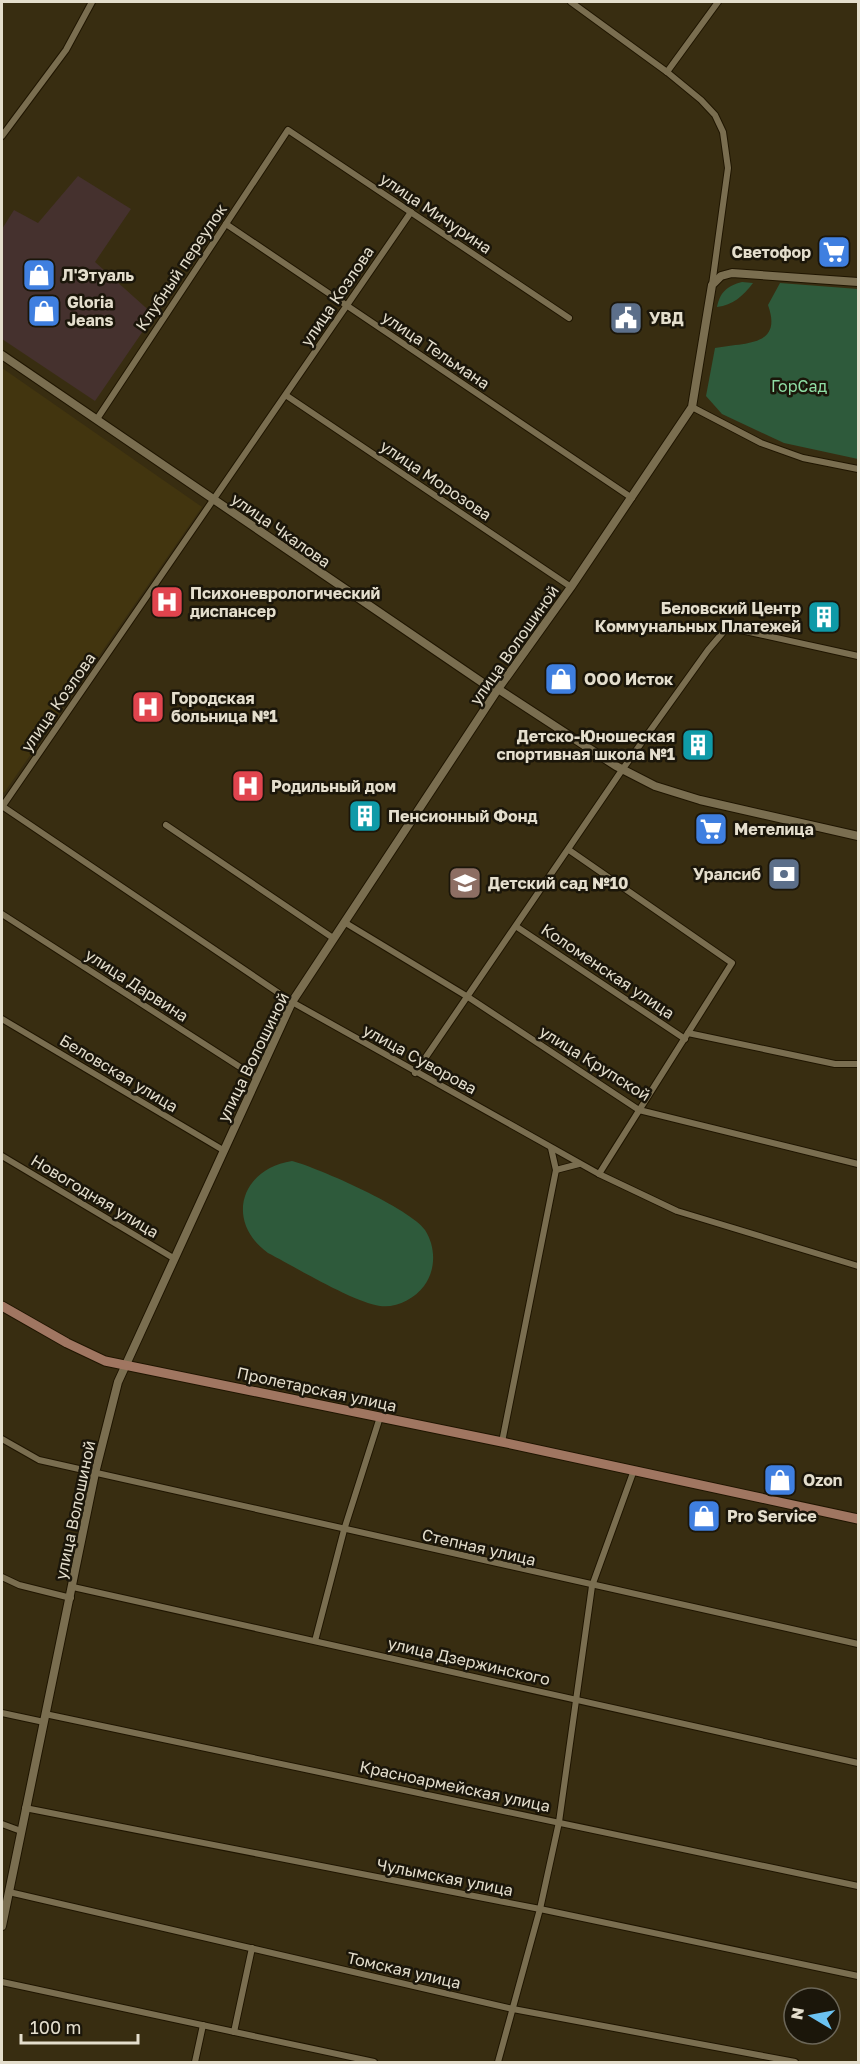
<svg xmlns="http://www.w3.org/2000/svg" width="860" height="2064" font-family="'Golos Text',sans-serif">
<rect width="100%" height="100%" fill="#382d11"/>
<!-- commercial -->
<path fill="#45312e" d="M78,176L131,209L95,262L154,315L95,401L2,339V229L14,210L38,223Z"/>
<!-- built -->
<path fill="#42350f" d="M2,368L202,507L4,793L2,791Z"/>
<!-- green -->
<g fill="#2e5a3b">
<path d="M742,282L753,283C743,296 733,305 717,307C720,292 727,286 742,282Z"/>
<path d="M780,283L858,289V459L784,443L722,414L706,396L715,348C745,342 783,347 768,305Z"/>
<path d="M292,1161C319,1168 411,1209 425,1230C436,1247 436,1270 424,1286C414,1299 397,1308 380,1306C353,1302 295,1267 268,1253C225,1222 240,1169 292,1161Z"/>
</g>
<g fill="none" stroke-linecap="round" stroke-linejoin="round">
<defs>
<g id="minor">
<path d="M571,2L667,72L701,100L715,115L723,132L728,168L712,285"/>
<path d="M667,72L718,2"/>
<path d="M2,136L66,50L92,2"/>
<path d="M226,224L632,498"/>
<path d="M287,396L571,587"/>
<path d="M692,407L761,443L803,458L858,469"/>
<path d="M97,419L288,130L569,318"/>
<path d="M2,806L292,1002L599,1174L677,1211L858,1266"/>
<path d="M2,807L411,212"/>
<path d="M166,825L333,938"/>
<path d="M569,850L732,963L599,1174"/>
<path d="M2,914L257,1078"/>
<path d="M344,922L468,997L639,1110L858,1164"/>
<path d="M517,927L685,1039"/>
<path d="M2,1019L223,1150"/>
<path d="M688,1033L835,1064H858"/>
<path d="M415,1073L622,770L708,650L725,630L736,629L858,656"/>
<path d="M2,1156L175,1259"/>
<path d="M556,1170L579,1164"/>
<path d="M2,1439L39,1460L858,1644"/>
<path d="M502,1442L556,1170L551,1148"/>
<path d="M2,1577L19,1585L71,1598"/>
<path d="M73,1587L858,1763"/>
<path d="M315,1641L344,1530L380,1417"/>
<path d="M2,1713L44,1722"/>
<path d="M45,1714L858,1886"/>
<path d="M25,1808L540,1909L858,1976"/>
<path d="M2,1824L21,1831"/>
<path d="M9,1892L513,2009L795,2062"/>
<path d="M2,1982L374,2062"/>
<path d="M234,2032L252,1948"/>
<path d="M195,2062L203,2025"/>
<path d="M498,2062L540,1909L559,1822L592,1586L634,1470"/>
</g>
<g id="tertiary">
<path d="M2,355L483,683L498,689L616,766L655,786L700,800L858,836"/>
<path d="M2,1926L95,1473L118,1382L292,1002L498,689L571,587L692,407L712,285L721,276L732,273L858,282"/>
</g>
<path id="secondary" d="M2,1306L67,1343L105,1361L502,1442L858,1519"/>
</defs>
<!-- minor casing -->
<use href="#minor" stroke="#1f1500" stroke-width="8"/>
<!-- tertiary casing -->
<use href="#tertiary" stroke="#1f1500" stroke-width="10"/>
<!-- secondary casing -->
<use href="#secondary" stroke="#1f1500" stroke-width="11"/>
<!-- minor -->
<use href="#minor" stroke="#7a6e50" stroke-width="6"/>
<!-- tertiary -->
<use href="#tertiary" stroke="#7a6e50" stroke-width="8"/>
<!-- secondary -->
<use href="#secondary" stroke="#a07661" stroke-width="9"/>
</g>
<!-- icons -->
<defs>
<symbol id="supermarket-square" viewBox="-11 -11 22 22"><rect x="-9" y="-9" width="18" height="18" rx="4" fill="#3f7fe0" stroke="#1b160a"/><path d="M-6-5.5h2.5l.6 2H6L4.5 2H-2.5L-4.4-4H-6ZM-1.5 3.2a1.3 1.3 0 1 0 .1 0ZM3 3.2a1.3 1.3 0 1 0 .1 0Z" fill="#fff"/></symbol>
<symbol id="shop-square" viewBox="-11 -11 22 22"><rect x="-9" y="-9" width="18" height="18" rx="4" fill="#3f7fe0" stroke="#1b160a"/><path d="M-5-2.5h2.3a2.7 3.5 0 0 1 5.4 0H5L5.5 6h-11ZM-1.5-2.5h3a1.5 2.3 0 0 0-3 0Z" fill="#fff"/></symbol>
<symbol id="civic-square" viewBox="-11 -11 22 22"><rect x="-9" y="-9" width="18" height="18" rx="4" fill="#5c6f8a" stroke="#1b160a"/><path d="M-.6-6.5H3V-4.5H.6V-3L4-1V1h2V6H-6V1h2V-1L-.6-3ZM-1.2 2.5V6h2.4V2.5Z" fill="#fff"/></symbol>
<symbol id="hospital-square" viewBox="-11 -11 22 22"><rect x="-9" y="-9" width="18" height="18" rx="4" fill="#e0444e" stroke="#1b160a"/><path d="M-5-5h3v3.5h4V-5h3V5h-3V1.5h-4V5h-3Z" fill="#fff"/></symbol>
<symbol id="building-square" viewBox="-11 -11 22 22"><rect x="-9" y="-9" width="18" height="18" rx="4" fill="#0f9aa8" stroke="#1b160a"/><path d="M-4-6H4V6H1V3H-1V6H-4ZM-2.5-4.3h1.7v1.8h-1.7ZM.8-4.3h1.7v1.8H.8ZM-2.5-1h1.7V.8h-1.7ZM.8-1h1.7V.8H.8Z" fill="#fff"/></symbol>
<symbol id="bank-square" viewBox="-11 -11 22 22"><rect x="-9" y="-9" width="18" height="18" rx="4" fill="#5c6f8a" stroke="#1b160a"/><path d="M-6-4H6V4H-6ZM0-2.3a2.3 2.3 0 1 0 0 4.6a2.3 2.3 0 1 0 0-4.6Z" fill="#fff"/></symbol>
<symbol id="school-square" viewBox="-11 -11 22 22"><rect x="-9" y="-9" width="18" height="18" rx="4" fill="#8d6e63" stroke="#1b160a"/><path d="M0-5L7-2L0 1L-7-2ZM-4 1L0 2.5L4 1V4Q0 6-4 4Z" fill="#fff"/></symbol>
</defs>
<g fill-rule="evenodd">
<use href="#supermarket-square" x="815" y="233" width="38" height="38"/>
<use href="#shop-square" x="20" y="256" width="38" height="38"/>
<use href="#shop-square" x="25" y="292" width="38" height="38"/>
<use href="#civic-square" x="607" y="299" width="38" height="38"/>
<use href="#hospital-square" x="148" y="583" width="38" height="38"/>
<use href="#building-square" x="805" y="598" width="38" height="38"/>
<use href="#shop-square" x="542" y="660" width="38" height="38"/>
<use href="#hospital-square" x="129" y="688" width="38" height="38"/>
<use href="#building-square" x="679" y="726" width="38" height="38"/>
<use href="#hospital-square" x="229" y="767" width="38" height="38"/>
<use href="#building-square" x="346" y="797" width="38" height="38"/>
<use href="#supermarket-square" x="692" y="810" width="38" height="38"/>
<use href="#bank-square" x="765" y="855" width="38" height="38"/>
<use href="#school-square" x="446" y="864" width="38" height="38"/>
<use href="#shop-square" x="761" y="1461" width="38" height="38"/>
<use href="#shop-square" x="685" y="1497" width="38" height="38"/>
</g>
<g text-anchor="middle" dominant-baseline="central" stroke-width="5" stroke-linejoin="round" paint-order="stroke">
<!-- street labels -->
<g font-size="16" fill="#e4decd" stroke="#1b160a">
<text transform="translate(436 213) rotate(34)">улица Мичурина</text>
<text transform="translate(181 267) rotate(-56)">Клубный переулок</text>
<text transform="translate(337 296) rotate(-56)">улица Козлова</text>
<text transform="translate(436 350) rotate(34)">улица Тельмана</text>
<text transform="translate(436 480) rotate(34)">улица Морозова</text>
<text transform="translate(281 530) rotate(35)">улица Чкалова</text>
<text transform="translate(514 645) rotate(-55)">улица Волошиной</text>
<text transform="translate(58 702) rotate(-55)">улица Козлова</text>
<text transform="translate(608 971) rotate(34)">Коломенская улица</text>
<text transform="translate(137 985) rotate(33)">улица Дарвина</text>
<text transform="translate(253 1057) rotate(-64)">улица Волошиной</text>
<text transform="translate(420 1059) rotate(29)">улица Суворова</text>
<text transform="translate(595 1063) rotate(32)">улица Крупской</text>
<text transform="translate(119 1073) rotate(31)">Беловская улица</text>
<text transform="translate(95 1196) rotate(31)">Новогодняя улица</text>
<text transform="translate(317 1389) rotate(12)">Пролетарская улица</text>
<text transform="translate(75 1510) rotate(-78)">улица Волошиной</text>
<text transform="translate(479 1547) rotate(13)">Степная улица</text>
<text transform="translate(469 1661) rotate(13)">улица Дзержинского</text>
<text transform="translate(455 1786) rotate(12)">Красноармейская улица</text>
<text transform="translate(445 1877) rotate(11)">Чулымская улица</text>
<text transform="translate(404 1970) rotate(13)">Томская улица</text>
</g>
<!-- poi labels -->
<g font-size="16" font-weight="bold" fill="#e4decd" stroke="#1b160a" text-anchor="start">
<text x="811" y="252" text-anchor="end">Светофор</text>
<text x="62" y="275">Л'Этуаль</text>
<text x="67" y="302">Gloria<tspan x="67" dy="18">Jeans</tspan></text>
<text x="649" y="318">УВД</text>
<text x="190" y="593">Психоневрологический<tspan x="190" dy="18">диспансер</tspan></text>
<text x="801" y="608" text-anchor="end">Беловский Центр<tspan x="801" dy="18">Коммунальных Платежей</tspan></text>
<text x="584" y="679">ООО Исток</text>
<text x="171" y="698">Городская<tspan x="171" dy="18">больница №1</tspan></text>
<text x="675" y="736" text-anchor="end">Детско-Юношеская<tspan x="675" dy="18">спортивная школа №1</tspan></text>
<text x="271" y="786">Родильный дом</text>
<text x="388" y="816">Пенсионный Фонд</text>
<text x="734" y="829">Метелица</text>
<text x="761" y="874" text-anchor="end">Уралсиб</text>
<text x="488" y="883">Детский сад №10</text>
<text x="803" y="1480">Ozon</text>
<text x="727" y="1516">Pro Service</text>
</g>
<!-- park labels -->
<g font-size="16" fill="#8fdea4" stroke="#1b160a">
<text x="799" y="386">ГорСад</text>
</g>
</g>
<!-- border -->
<rect width="860" height="2064" fill="none" stroke="#e4decd" stroke-width="6"/>
<!-- north arrow -->
<g transform="translate(812 2016) rotate(280)"><circle r="28" fill="#1b160a" stroke="#6b6658" stroke-width="1.5"/>
<path d="M0-4.5L10 22L0 15L-10 22Z" fill="#6cc3f2"/>
<text y="-9" font-size="16" font-weight="bold" text-anchor="middle" fill="#e4decd">N</text>
</g>
<!-- scale -->
<path d="M21 2034v9h117v-9" fill="none" stroke="#e4decd" stroke-width="3"/>
<text x="30" y="2034" font-size="18" fill="#e4decd" stroke="#1b160a" stroke-width="4.5" paint-order="stroke">100 m</text>
</svg>
